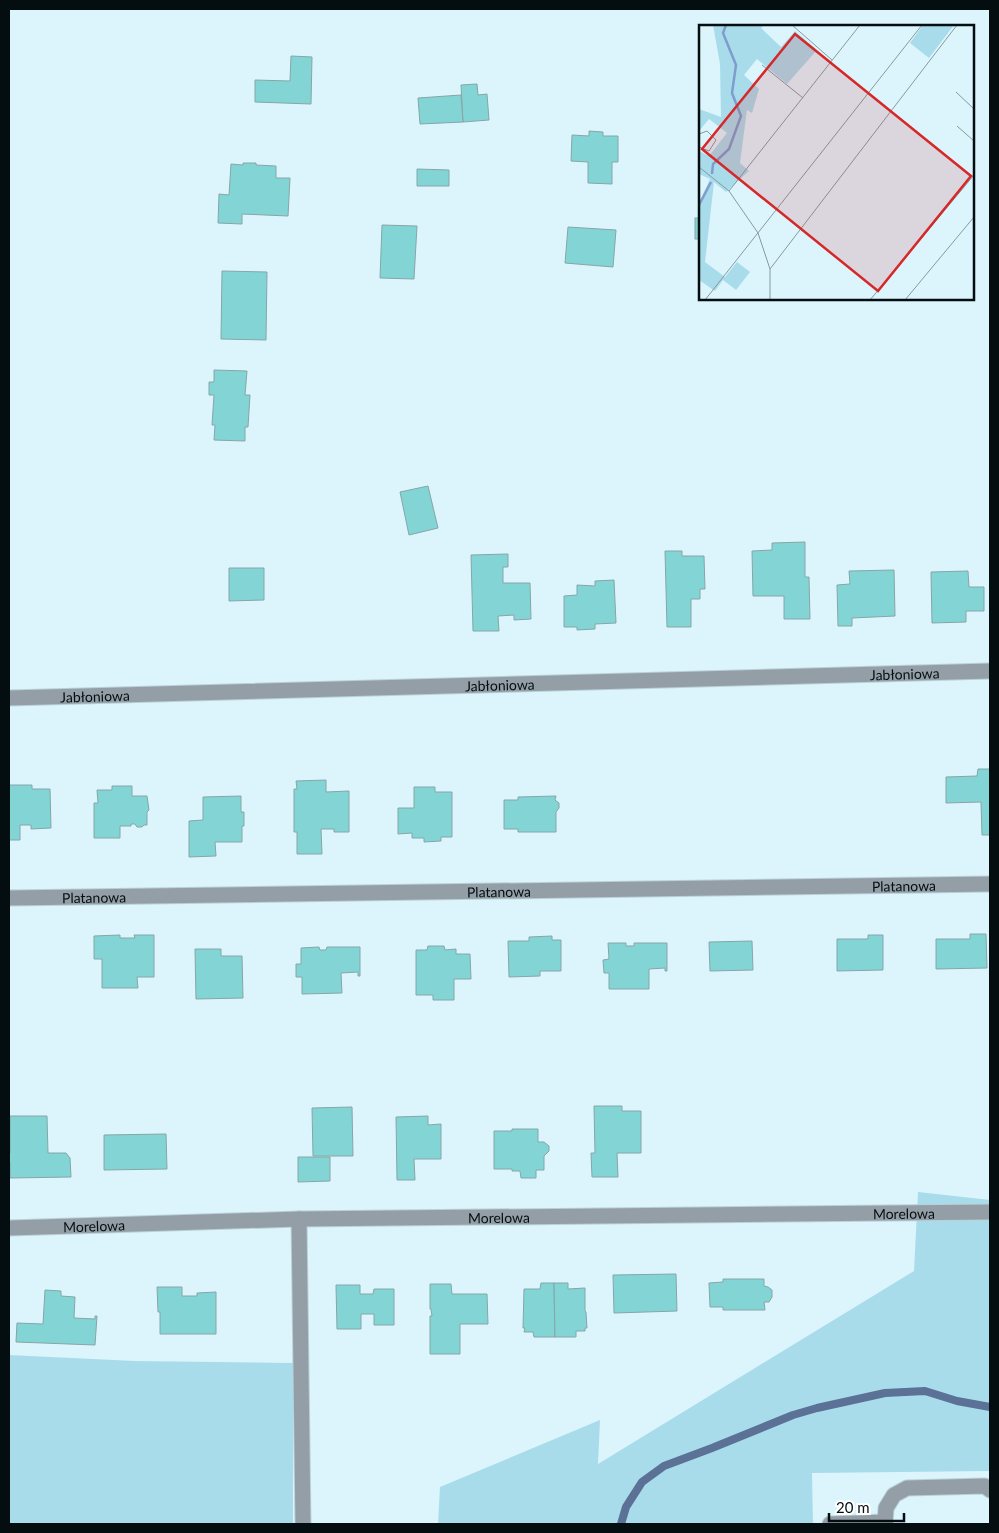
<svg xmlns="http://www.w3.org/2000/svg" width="999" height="1533" font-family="Lato,sans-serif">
<rect width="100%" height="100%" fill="#dcf5fd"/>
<!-- green -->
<g fill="#a8dceb">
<path d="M918,1192L990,1200V1471L812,1473L813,1524H438L440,1487L600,1420L598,1464L914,1271Z"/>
<path d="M9,1355L135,1361L293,1363V1524H9Z"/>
</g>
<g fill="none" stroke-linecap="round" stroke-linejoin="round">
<!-- stream -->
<path stroke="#5b7195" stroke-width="8" d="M621,1524L626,1507L642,1482L664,1466L712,1448L793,1415L817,1408L885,1393L925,1391L957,1401L990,1407"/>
</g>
<!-- building -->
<g fill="#83d5d5" stroke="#86a6a6">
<path d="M291,56L312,57L311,104L255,102V80L290,81Z"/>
<path d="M477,84L478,95L487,94L489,120L463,122L461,85Z"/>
<path d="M461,95L463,122L420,124L418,98Z"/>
<path d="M589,131L603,132V136H618V162H612V184L588,183V162L571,161L572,135L589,136Z"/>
<path d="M243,163H256V165L276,166V178H290L288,216L242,214V224L218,223L219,194L229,195L231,164L243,165Z"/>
<path d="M417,169L449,170V186H417Z"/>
<rect x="695" y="218" width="5" height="21"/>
<path d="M382,225L417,226L414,279L380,278Z"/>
<path d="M568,227L616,230L613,267L565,263Z"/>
<path d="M222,271L267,272L266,340L221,339Z"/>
<path d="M214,370L247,371L245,395H250L248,427H245V441L214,440L215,425H212L214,395H209V382H214Z"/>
<path d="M428,486L438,528L409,535L400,492Z"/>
<path d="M805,542V577H809L810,619H784V596H753L752,551L772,550V543Z"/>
<path d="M665,551H682V556H704L705,589H700V599H691V627H667Z"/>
<path d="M508,554V567H503V583H530L531,619L514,620V615L498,616L499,631H473L471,555Z"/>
<path d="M229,568H264V600L229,601Z"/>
<path d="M894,570L895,616L852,618V626H838L837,585L850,584L849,571Z"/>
<path d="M968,571L969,587H984V611H966V622L932,623L931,572Z"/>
<path d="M614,580L616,623L595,624V629L577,630V627H564V596L577,595V585L595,586V581Z"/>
<path d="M978,769H990V835H982L981,802L946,803V777L977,776Z"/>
<path d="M326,780V792L349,791V832H334V829H321L322,854H297V832H294V789H297L296,781Z"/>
<path d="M9,785H32V789H50L51,828L31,829V825H20V840H9Z"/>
<path d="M112,786H132V796H147L149,810L147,812V825H144L142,827H137L135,824H131V826H120V838H94V803H98L97,790H112Z"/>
<path d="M414,787H435V792H452V837H441V841L424,842V838H412V833L398,834V808H414Z"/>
<path d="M241,796V812H244V826H242V842H215L216,856L189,857V821L203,820V797Z"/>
<path d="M556,796L555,800L559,803V808L556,812V832H518V829H504V800H518V797Z"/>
<path d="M970,934H986L987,968L936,969V939H970Z"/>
<path d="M120,935V938H135L134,935H154V977H137L138,988H102V959H94V936Z"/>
<path d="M868,935H883V970L837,971V939H868Z"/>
<path d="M552,936V940H561V971H540V976L509,977L508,941H529V937Z"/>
<path d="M752,941L753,970L710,971L709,942Z"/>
<path d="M608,943H626V946H634V943H667V971H665V968L649,969V989H609V973H604L603,960L609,959Z"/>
<path d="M428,946H444L445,950L456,949V954H470L471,979H454V1000H433V995H416V950H427Z"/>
<path d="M319,947L320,950H326L327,947H360V976H358V972L341,973L342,993L302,994V977H296V964H301V948Z"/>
<path d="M195,949H221V956H242L243,998L196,999Z"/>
<path d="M594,1106H622V1111H641V1153H617L618,1177H592L591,1153H595Z"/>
<path d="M352,1107L353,1156H313L312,1108Z"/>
<path d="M10,1116H47L48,1153H66L70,1158L71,1177L10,1178V1163L9,1161V1154L10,1153Z"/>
<path d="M428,1116V1125L441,1124V1159H414L415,1180H397L396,1117Z"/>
<path d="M512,1129H538V1142H544L549,1146V1151L544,1156V1170H536V1178H521L520,1171H512V1169H494V1131H512Z"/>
<path d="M166,1134L167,1169L104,1170V1135Z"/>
<path d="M298,1157H330V1181L298,1182Z"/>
<path d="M676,1274L677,1311L614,1313L613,1275Z"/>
<path d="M723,1279H764V1286L768,1287L772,1290V1297L769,1302H764L765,1310H723V1307H710L709,1283L723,1282Z"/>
<path d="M541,1283H554L555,1337H534L533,1332H524L525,1328H523L524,1289H540Z"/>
<path d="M554,1283H568V1289L585,1288V1311L586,1312L587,1328H585V1331H576V1337H555Z"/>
<path d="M430,1284H451L452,1294H487L488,1324H460V1354H430V1316H432L431,1309H430Z"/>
<path d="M336,1285H360V1294H373L374,1289H394V1325H374V1314H361V1329H337Z"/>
<path d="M157,1287H182V1296H197V1293L216,1292V1334H160V1312H158Z"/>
<path d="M45,1290L61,1291V1296L75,1297L74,1318L95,1319V1316H97L95,1345L16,1342L17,1323L43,1324Z"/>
</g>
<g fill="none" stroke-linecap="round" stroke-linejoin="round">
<defs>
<g id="minor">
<path id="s1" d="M9,698L990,671"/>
<path id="s2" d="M9,898L990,884"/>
<path d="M299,1219L303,1524"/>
<path id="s3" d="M9,1228L299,1219L990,1212"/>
<path d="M830,1524L885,1522"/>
<path d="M885,1524L886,1508L894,1495L907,1488L985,1486L990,1490"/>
</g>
</defs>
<!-- minor casing -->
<use href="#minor" stroke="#b9d0d7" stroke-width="17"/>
<!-- minor -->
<use href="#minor" stroke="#949ea6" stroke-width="15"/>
</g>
<g text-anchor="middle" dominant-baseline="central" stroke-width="4" stroke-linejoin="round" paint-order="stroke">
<!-- street labels -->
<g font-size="14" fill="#040e11" stroke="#fff">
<text stroke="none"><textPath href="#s1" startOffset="896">Jabłoniowa</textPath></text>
<text stroke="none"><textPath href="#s1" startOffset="491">Jabłoniowa</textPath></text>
<text stroke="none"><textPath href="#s1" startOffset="86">Jabłoniowa</textPath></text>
<text stroke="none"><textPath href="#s2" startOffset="895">Platanowa</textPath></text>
<text stroke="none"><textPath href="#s2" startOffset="490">Platanowa</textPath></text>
<text stroke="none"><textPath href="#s2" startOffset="85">Platanowa</textPath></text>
<text stroke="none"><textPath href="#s3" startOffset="895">Morelowa</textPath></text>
<text stroke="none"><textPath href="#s3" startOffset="490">Morelowa</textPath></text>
<text stroke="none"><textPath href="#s3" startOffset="85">Morelowa</textPath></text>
</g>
</g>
<!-- overview -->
<g transform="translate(699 25)">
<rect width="275" height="275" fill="#dcf5fd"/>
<path d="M14,0H65L62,3L82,22L96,6L118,25L88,59L58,34L45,50L60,64L53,88L48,85L41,138L50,146L27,167L15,157L6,237L26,252L38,237L51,247L37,265L24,255L16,266L0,255V178L11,154L0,149V126L10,131L28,108L10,94L0,106V84L22,92L21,39ZM224,0H255L230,33L211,18Z" fill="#a8dceb"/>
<path fill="none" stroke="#809ccd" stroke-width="2.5" d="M13,149L14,139L30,124L42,91L33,68L37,40L24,8L27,0M0,180L12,157"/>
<path fill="none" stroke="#86999f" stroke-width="1" d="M93,0L133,35M63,40L104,73M257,67L275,84M258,101L275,116M0,109L8,106L17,115L10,126L0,122M0,142L30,166L59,208L71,244V275M30,166L161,0M71,244L258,0M6,275L223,0M171,275L275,150M206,275L275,192"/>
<path fill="#d62828" fill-opacity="0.15" stroke="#d62828" stroke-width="2.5" d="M96,9L272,151L179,266L3,124Z"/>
<rect width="275" height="275" fill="none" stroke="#040e11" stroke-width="2.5"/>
</g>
<!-- border -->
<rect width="999" height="1533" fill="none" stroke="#040e11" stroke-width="20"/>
<!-- scale -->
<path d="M829 1513v8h75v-8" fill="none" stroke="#040e11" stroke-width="2.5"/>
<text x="836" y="1513" font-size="15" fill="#040e11" stroke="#ffffff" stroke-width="4" paint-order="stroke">20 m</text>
</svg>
